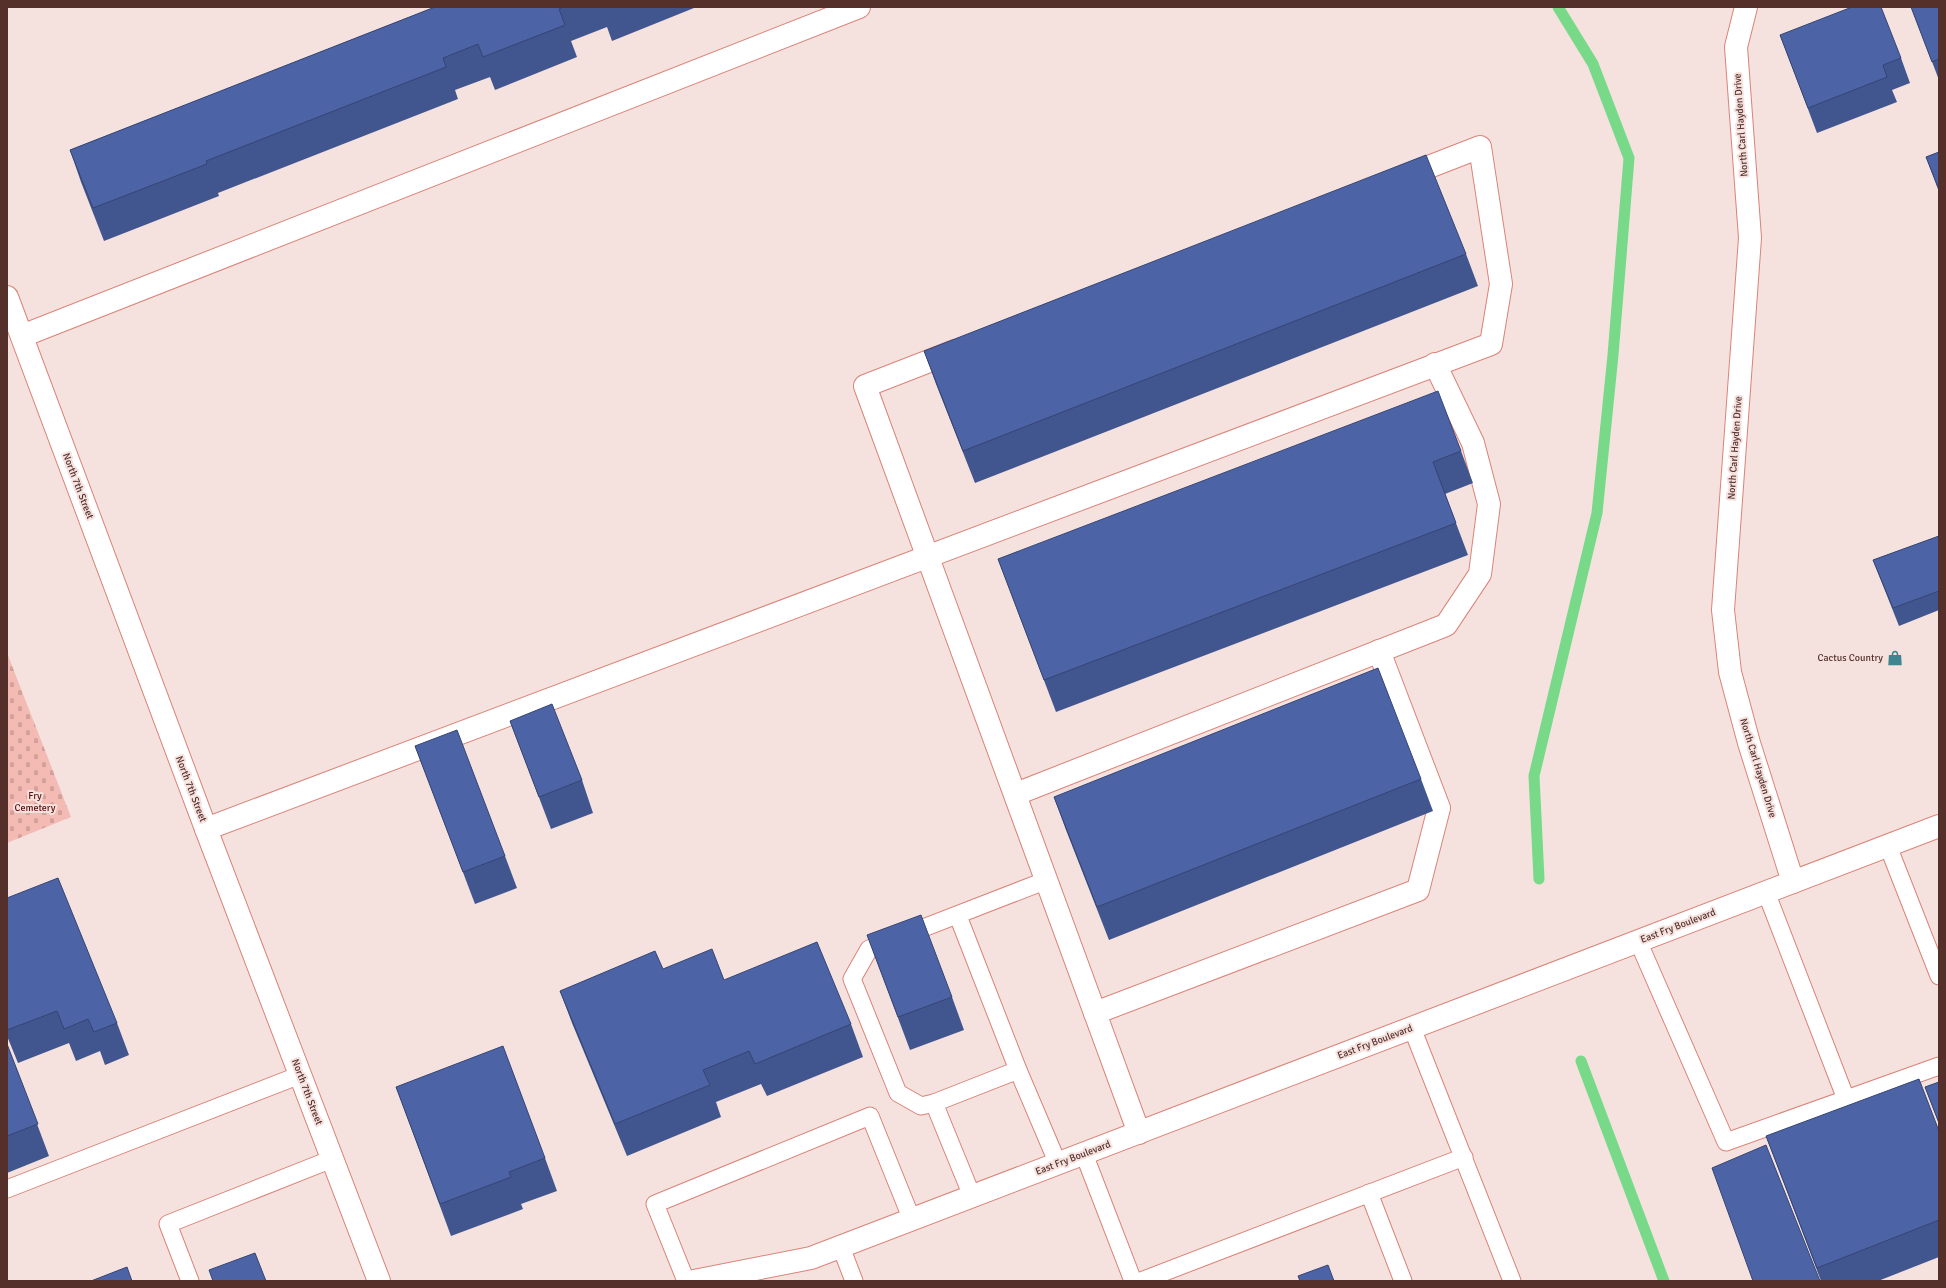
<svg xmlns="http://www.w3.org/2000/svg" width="1946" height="1288" font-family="Signika,sans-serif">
<defs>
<pattern id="cemetery-stones" width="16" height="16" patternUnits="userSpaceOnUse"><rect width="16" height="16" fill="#f3bbb3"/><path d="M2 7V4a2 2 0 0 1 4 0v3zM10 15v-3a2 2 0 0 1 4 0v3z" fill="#d2a19a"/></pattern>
</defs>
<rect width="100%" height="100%" fill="#f5e2df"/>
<!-- cemetery -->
<path fill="url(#cemetery-stones)" d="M7,653L71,817L7,843Z"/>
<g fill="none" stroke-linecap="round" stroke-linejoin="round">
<!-- stream -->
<g stroke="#78d989" stroke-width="11">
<path d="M1539,879L1534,776L1597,513L1613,355L1629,158L1593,64L1558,7"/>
<path d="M1581,1061L1664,1281"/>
</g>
<defs>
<g id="service">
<path d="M1888,846L1939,976"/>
<path d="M1766,892L1846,1099"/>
<path d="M958,916L1018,1070L934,1103L972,1196"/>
<path d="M1638,941L1726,1142L1939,1066"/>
<path d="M1412,1028L1512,1281"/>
<path d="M1018,1070L1058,1164"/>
<path d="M934,1103L921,1106L898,1093L852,979L869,949L1047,880"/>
<path d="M1084,1154L1133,1281"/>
<path d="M7,1189L300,1075"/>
<path d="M1369,1193L1403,1281"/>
<path d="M841,1247L854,1281"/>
<path d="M190,1281L168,1224L332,1159"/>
<path d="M686,1281L655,1204L870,1116L912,1220"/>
<path d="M1141,1281L1464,1157"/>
</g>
<g id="minor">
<path d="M1746,7L1736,47L1750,238L1723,610L1730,672L1749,743L1793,882"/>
<path d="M22,336L859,7"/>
<path d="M955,351L865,386L1139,1133"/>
<path d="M1016,794L1446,625L1480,574L1489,504L1473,443L1435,364"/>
<path d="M206,829L1491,344L1501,284L1480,147L1403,177"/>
<path d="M1095,1013L1418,890L1439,808L1379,651"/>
</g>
<g id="secondary">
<path d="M7,297L206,829L379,1281"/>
<path d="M694,1281L811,1258L1939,826"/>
</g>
</defs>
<!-- service casing -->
<use href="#service" stroke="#da8378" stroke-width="19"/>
<!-- minor casing -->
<use href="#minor" stroke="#da8378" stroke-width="24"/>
<!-- secondary casing -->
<use href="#secondary" stroke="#da8378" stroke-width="24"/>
<!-- service -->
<use href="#service" stroke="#fff" stroke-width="17"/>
<!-- minor -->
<use href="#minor" stroke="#fff" stroke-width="22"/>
<!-- secondary -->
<use href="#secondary" stroke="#fff" stroke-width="22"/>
</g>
<!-- wall -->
<g fill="#41558f">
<path d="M435,7H694V8L612,41L607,27L571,41L577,57L495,90L490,77L455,90L458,99L218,193L219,196L104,241L81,182L70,150Z"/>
<path d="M1911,7H1939V80Z"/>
<path d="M1780,35L1901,58L1910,83L1892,90L1897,102L1817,133Z"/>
<path d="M1939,152V192L1926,157Z"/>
<path d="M1466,254L1478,286L975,483L936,384L924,351Z"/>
<path d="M1461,451L1473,483L1445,494L1468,555L1056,712L998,559Z"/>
<path d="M1939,536V610L1899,626L1880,578L1873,560Z"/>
<path d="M510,721L582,780L593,813L551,829Z"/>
<path d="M415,746L505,856L517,888L475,904Z"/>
<path d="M1421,779L1433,811L1109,940L1066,830L1054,797Z"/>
<path d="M7,898L117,1023L129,1055L105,1065L100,1051L76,1061L69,1043L18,1063L7,1036Z"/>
<path d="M867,935L952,997L964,1030L910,1050Z"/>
<path d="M663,969L724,980L851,1024L863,1057L767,1096L761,1084L716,1102L721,1117L627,1156L572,1023L560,991Z"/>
<path d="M7,1044L49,1156L7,1173Z"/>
<path d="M1939,1082V1124L1925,1087Z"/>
<path d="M396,1087L545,1158L557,1191L521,1204L523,1209L451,1236Z"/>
<path d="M1939,1131V1257L1878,1281H1821L1766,1136Z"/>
</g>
<!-- building -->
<g fill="#4c63a6" stroke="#354574">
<path d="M435,7H564L559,9L565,25L483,57L478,44L443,58L446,67L206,161L207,164L93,208L70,150Z"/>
<path d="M1852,7H1881L1901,58L1883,65L1887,77L1808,108L1780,35Z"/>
<path d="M1911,7H1939V59L1932,62Z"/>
<path d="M1939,152V187H1938L1926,157Z"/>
<path d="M1426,155L1466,254L963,451L924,351Z"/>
<path d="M1438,391L1461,451L1433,462L1456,523L1044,680L998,559Z"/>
<path d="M1939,536V591L1893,608L1873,560Z"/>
<path d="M1378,668L1421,779L1097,907L1054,797Z"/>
<path d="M552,704L582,780L539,797L510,721Z"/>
<path d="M457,730L505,856L463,872L415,746Z"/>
<path d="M58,878L117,1023L94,1032L88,1019L64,1029L57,1011L7,1030V898Z"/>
<path d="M921,915L952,997L898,1017L867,935Z"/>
<path d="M817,942L851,1024L755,1064L749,1051L703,1070L710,1085L615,1124L560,991L655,951L663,969L712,949L724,980Z"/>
<path d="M7,1044L38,1124L7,1136Z"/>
<path d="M503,1046L545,1158L509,1172L511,1177L440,1204L396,1087Z"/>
<path d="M1919,1079L1939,1131V1220L1817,1268L1766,1136Z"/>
<path d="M1939,1082V1123L1925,1087Z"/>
<path d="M1766,1145L1820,1281H1753L1712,1168Z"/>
<path d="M255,1253L266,1281H213L209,1270Z"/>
<path d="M1328,1265L1334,1281H1300L1298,1276Z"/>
<path d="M127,1267L132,1281H91Z"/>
</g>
<!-- icons -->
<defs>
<symbol id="shop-bare" viewBox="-9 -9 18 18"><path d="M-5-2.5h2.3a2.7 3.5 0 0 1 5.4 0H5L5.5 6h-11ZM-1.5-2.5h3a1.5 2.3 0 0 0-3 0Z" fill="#3e858f" stroke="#f5e2df" stroke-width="2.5" paint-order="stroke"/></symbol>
</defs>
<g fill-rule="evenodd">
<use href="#shop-bare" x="1884" y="647" width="22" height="22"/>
</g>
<g text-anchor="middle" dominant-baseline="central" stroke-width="4" stroke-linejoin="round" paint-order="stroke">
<!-- street labels -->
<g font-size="10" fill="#55302b" stroke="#f5e2df">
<text transform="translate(1741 125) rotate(-94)">North Carl Hayden Drive</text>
<text transform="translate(1735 448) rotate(-86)">North Carl Hayden Drive</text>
<text transform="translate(78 486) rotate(69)">North 7th Street</text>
<text transform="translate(1758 768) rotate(73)">North Carl Hayden Drive</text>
<text transform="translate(191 789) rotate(69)">North 7th Street</text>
<text transform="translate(1678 926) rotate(-21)">East Fry Boulevard</text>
<text transform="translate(1375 1042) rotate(-21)">East Fry Boulevard</text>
<text transform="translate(307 1092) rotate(69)">North 7th Street</text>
<text transform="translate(1073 1158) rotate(-21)">East Fry Boulevard</text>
</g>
<!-- poi labels -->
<g font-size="10" fill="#55302b" stroke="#f5e2df" text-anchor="end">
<text x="1883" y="658">Cactus Country</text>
</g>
<!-- park labels -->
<g font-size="10" fill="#5a110e" stroke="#f5e2df">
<text x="35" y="796">Fry<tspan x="35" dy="12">Cemetery</tspan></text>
</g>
</g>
<!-- border -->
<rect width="1946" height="1288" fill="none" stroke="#55302b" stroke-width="16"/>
</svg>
